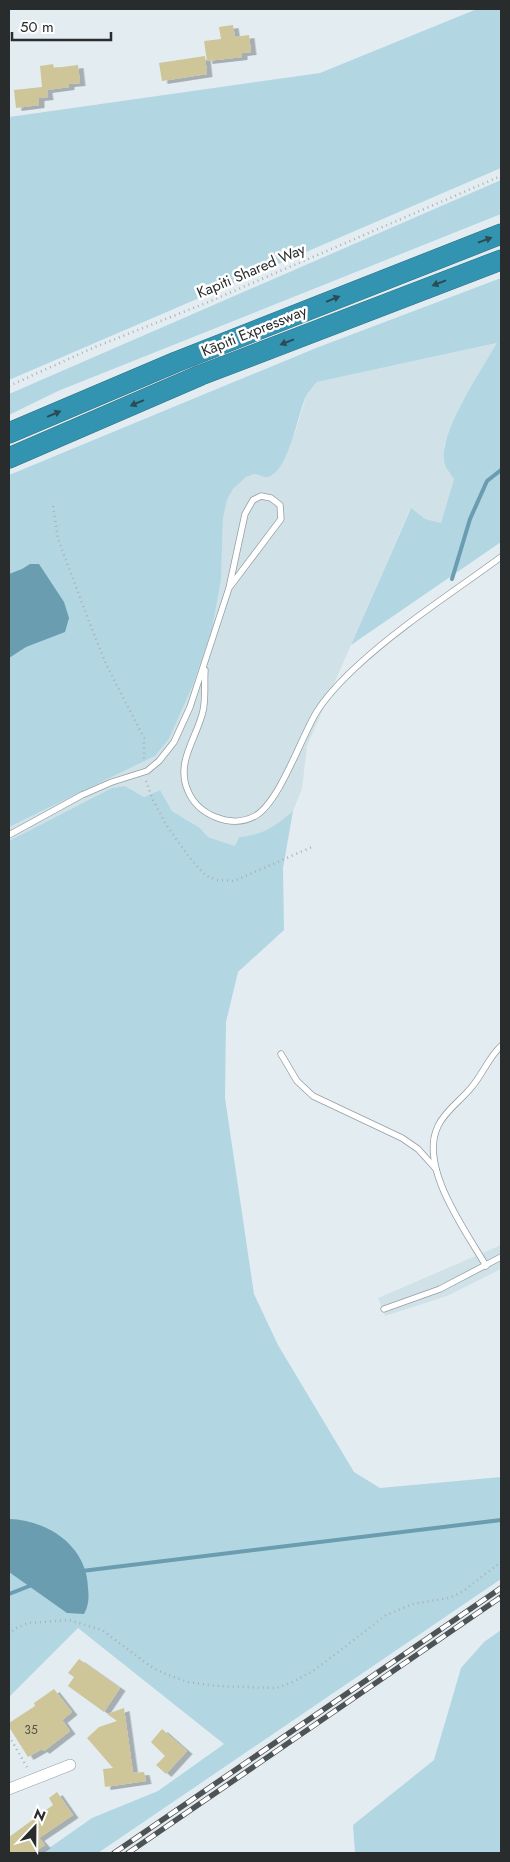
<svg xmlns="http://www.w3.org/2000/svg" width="510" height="1862" font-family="Jost,sans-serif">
<defs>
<filter id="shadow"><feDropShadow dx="5.5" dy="3" stdDeviation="0" flood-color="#0004"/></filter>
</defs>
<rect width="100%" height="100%" fill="#e3edf1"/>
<!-- built -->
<g fill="#d0e2e8">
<path d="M498,343L460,407L444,445L448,472L454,479L441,524L425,519L410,509L307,746L302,789L293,811L269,830L251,836L239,837L235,846L208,837L200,828L172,811L160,790L144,797L125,786L113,788L9,841V827L155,756L169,739L193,685L212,629L221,580L223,518L227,500L233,489L246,477L254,474L266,477L295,433L306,396L317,382Z"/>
<path d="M501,1245V1269L447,1296L385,1316L378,1298Z"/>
</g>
<!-- green -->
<g fill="#b3d6e3">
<path d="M477,9H501V168L9,380V117L320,73Z"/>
<path d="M501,180V214L58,391L9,415V394Z"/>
<path d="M501,278V542L351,645L411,508L425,519L441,523L454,479C449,473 444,466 444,458C441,430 482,369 497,343L317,382C313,387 308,392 305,398C298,415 288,472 268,477C264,478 258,474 254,474L246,477L233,489L227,500L223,518L221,580L212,629L193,685L169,739L155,756L9,827V475L316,348Z"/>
<path d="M125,786L144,797L160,790L172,811L200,828L208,837L235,846L239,837C266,834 273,827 293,811L283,868L284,930L238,972L226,1022L225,1098L254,1294L278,1345L354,1472L380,1488L501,1477V1579L98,1853H42L92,1818L158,1791L224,1744L78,1628L9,1697V841L112,788Z"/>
<path d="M501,1630V1853H355L353,1825L434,1760L461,1668L484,1642Z"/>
</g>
<!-- water -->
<g fill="#699daf">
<path d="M30,564H39L64,602L69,618L65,632L26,647L9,658V574L22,569Z"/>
<path d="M9,1519C48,1520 87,1546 88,1588C89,1598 89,1605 84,1614L67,1613L9,1572Z"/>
</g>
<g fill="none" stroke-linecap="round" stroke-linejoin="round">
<!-- stream -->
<g stroke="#699daf" stroke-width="4">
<path d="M452,579L470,519L487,481L501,470"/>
<path d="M82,1571L501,1520"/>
<path d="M9,1594L32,1585"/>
</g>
</g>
<!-- building -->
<g fill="#cec598" filter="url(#shadow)">
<path d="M233,25L235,37L249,35L251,52L242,53V57L207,61L204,41L221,39L219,27Z"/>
<path d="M205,56L207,74L162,81L159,63Z"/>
<path d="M53,64L54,68L78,65L80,83L69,84V87L47,90L48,97L39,98V105L16,108L14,90L42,87L40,66Z"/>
<path d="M79,1659L120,1688L104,1712L68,1686L74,1677L68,1673Z"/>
<path d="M54,1689L72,1712L62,1720L70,1731L44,1751L42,1749L28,1757L9,1727V1723L35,1706L34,1703Z"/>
<path d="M124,1708L133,1773L144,1772L146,1781L105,1787L103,1769L113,1768L87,1738L99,1727L117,1721L107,1714Z"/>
<path d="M162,1729L187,1751L166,1774L156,1765L165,1756L151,1742Z"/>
<path d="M57,1792L73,1815L39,1838L45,1845L33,1853H9V1837L53,1805L49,1798Z"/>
</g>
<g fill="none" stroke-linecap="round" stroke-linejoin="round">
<defs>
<g id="lane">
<path d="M205,670C204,684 206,697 203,711C197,738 175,762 188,791C198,815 231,829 255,816C279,803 301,738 316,713C327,695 341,681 356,667C400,626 452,593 501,557"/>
<path d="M9,835L82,795L112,782L147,771L159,761L174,742L190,707L229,588L245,514L253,500L261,496L271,498L280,505L281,519L229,588"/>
<path d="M281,1054L297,1081L313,1096L402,1138L418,1149L436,1169"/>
<path d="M486,1266C466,1231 418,1167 438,1126C445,1111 459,1102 470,1089C482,1076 488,1058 501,1046"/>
<path d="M384,1309L440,1289L501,1257"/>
</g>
<path id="street" d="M9,1789L70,1765"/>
<g id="highway">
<path d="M9,433L176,362L501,234"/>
<path d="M9,458L201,375L501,260"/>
</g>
</defs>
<!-- lane casing -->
<use href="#lane" stroke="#959ea2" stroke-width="7"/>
<!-- street casing -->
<use href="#street" stroke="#959ea2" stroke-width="12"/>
<!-- highway casing -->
<use href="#highway" stroke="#2f7083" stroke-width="21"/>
<!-- path -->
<g stroke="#a9b1b4" stroke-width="2.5" stroke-dasharray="1 4" stroke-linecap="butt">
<path d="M9,386L95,347L206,303L501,176"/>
<path d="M53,506L58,539L90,624L106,664L144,738V761"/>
<path d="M146,781L152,798L165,823L189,857L206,876L218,880L234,881L312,847"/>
<path d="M9,1635L14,1629L28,1623L69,1620L102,1630L150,1666L163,1673L188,1682L215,1686L276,1688L291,1683L316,1669L386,1615L413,1604L449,1598L462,1592L501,1562"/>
<path d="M9,1736L28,1769"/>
</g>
<!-- lane -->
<use href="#lane" stroke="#fff" stroke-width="5.5"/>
<!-- street -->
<use href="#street" stroke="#fff" stroke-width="11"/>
<!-- highway -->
<use href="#highway" stroke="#3394b1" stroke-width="20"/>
<defs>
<g id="rail">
<path d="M114,1853L501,1588"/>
<path d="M128,1853L501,1597"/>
</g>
</defs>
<!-- rail casing -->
<use href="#rail" stroke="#4e5355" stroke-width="5.5"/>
<!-- rail -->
<use href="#rail" stroke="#fff" stroke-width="4" stroke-dasharray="11" stroke-linecap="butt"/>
</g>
<!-- one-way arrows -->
<defs><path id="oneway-solid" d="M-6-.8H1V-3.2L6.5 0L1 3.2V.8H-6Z" transform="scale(1.25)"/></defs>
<g fill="#2b4b55">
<use href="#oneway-solid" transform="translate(485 240) rotate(-20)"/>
<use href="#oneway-solid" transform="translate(439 283) rotate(159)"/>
<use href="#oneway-solid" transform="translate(333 299) rotate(-22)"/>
<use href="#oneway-solid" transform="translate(287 342) rotate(159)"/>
<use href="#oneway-solid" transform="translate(137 403) rotate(157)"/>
<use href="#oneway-solid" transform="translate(54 414) rotate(-23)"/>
</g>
<g text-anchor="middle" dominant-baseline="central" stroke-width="5" stroke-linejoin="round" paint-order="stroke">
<!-- number labels -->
<g font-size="12" fill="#525248">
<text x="31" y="1730">35</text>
</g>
<!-- street labels -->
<g font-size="15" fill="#282c2d" stroke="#fff">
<text transform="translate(251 271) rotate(-23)">Kapiti Shared Way</text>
<text transform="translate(254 331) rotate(-22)">Kāpiti Expressway</text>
</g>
</g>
<!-- border -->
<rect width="510" height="1862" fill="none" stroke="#282c2d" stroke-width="20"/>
<!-- north arrow -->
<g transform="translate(35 1827) rotate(22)" stroke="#ffffff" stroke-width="4" paint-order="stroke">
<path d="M0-4L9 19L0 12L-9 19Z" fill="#282c2d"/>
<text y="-8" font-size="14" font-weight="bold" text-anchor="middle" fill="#282c2d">N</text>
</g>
<!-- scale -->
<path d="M12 32v8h99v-8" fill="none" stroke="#282c2d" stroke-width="2.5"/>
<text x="20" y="32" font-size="15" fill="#282c2d" stroke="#ffffff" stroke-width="4" paint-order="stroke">50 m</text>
</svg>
